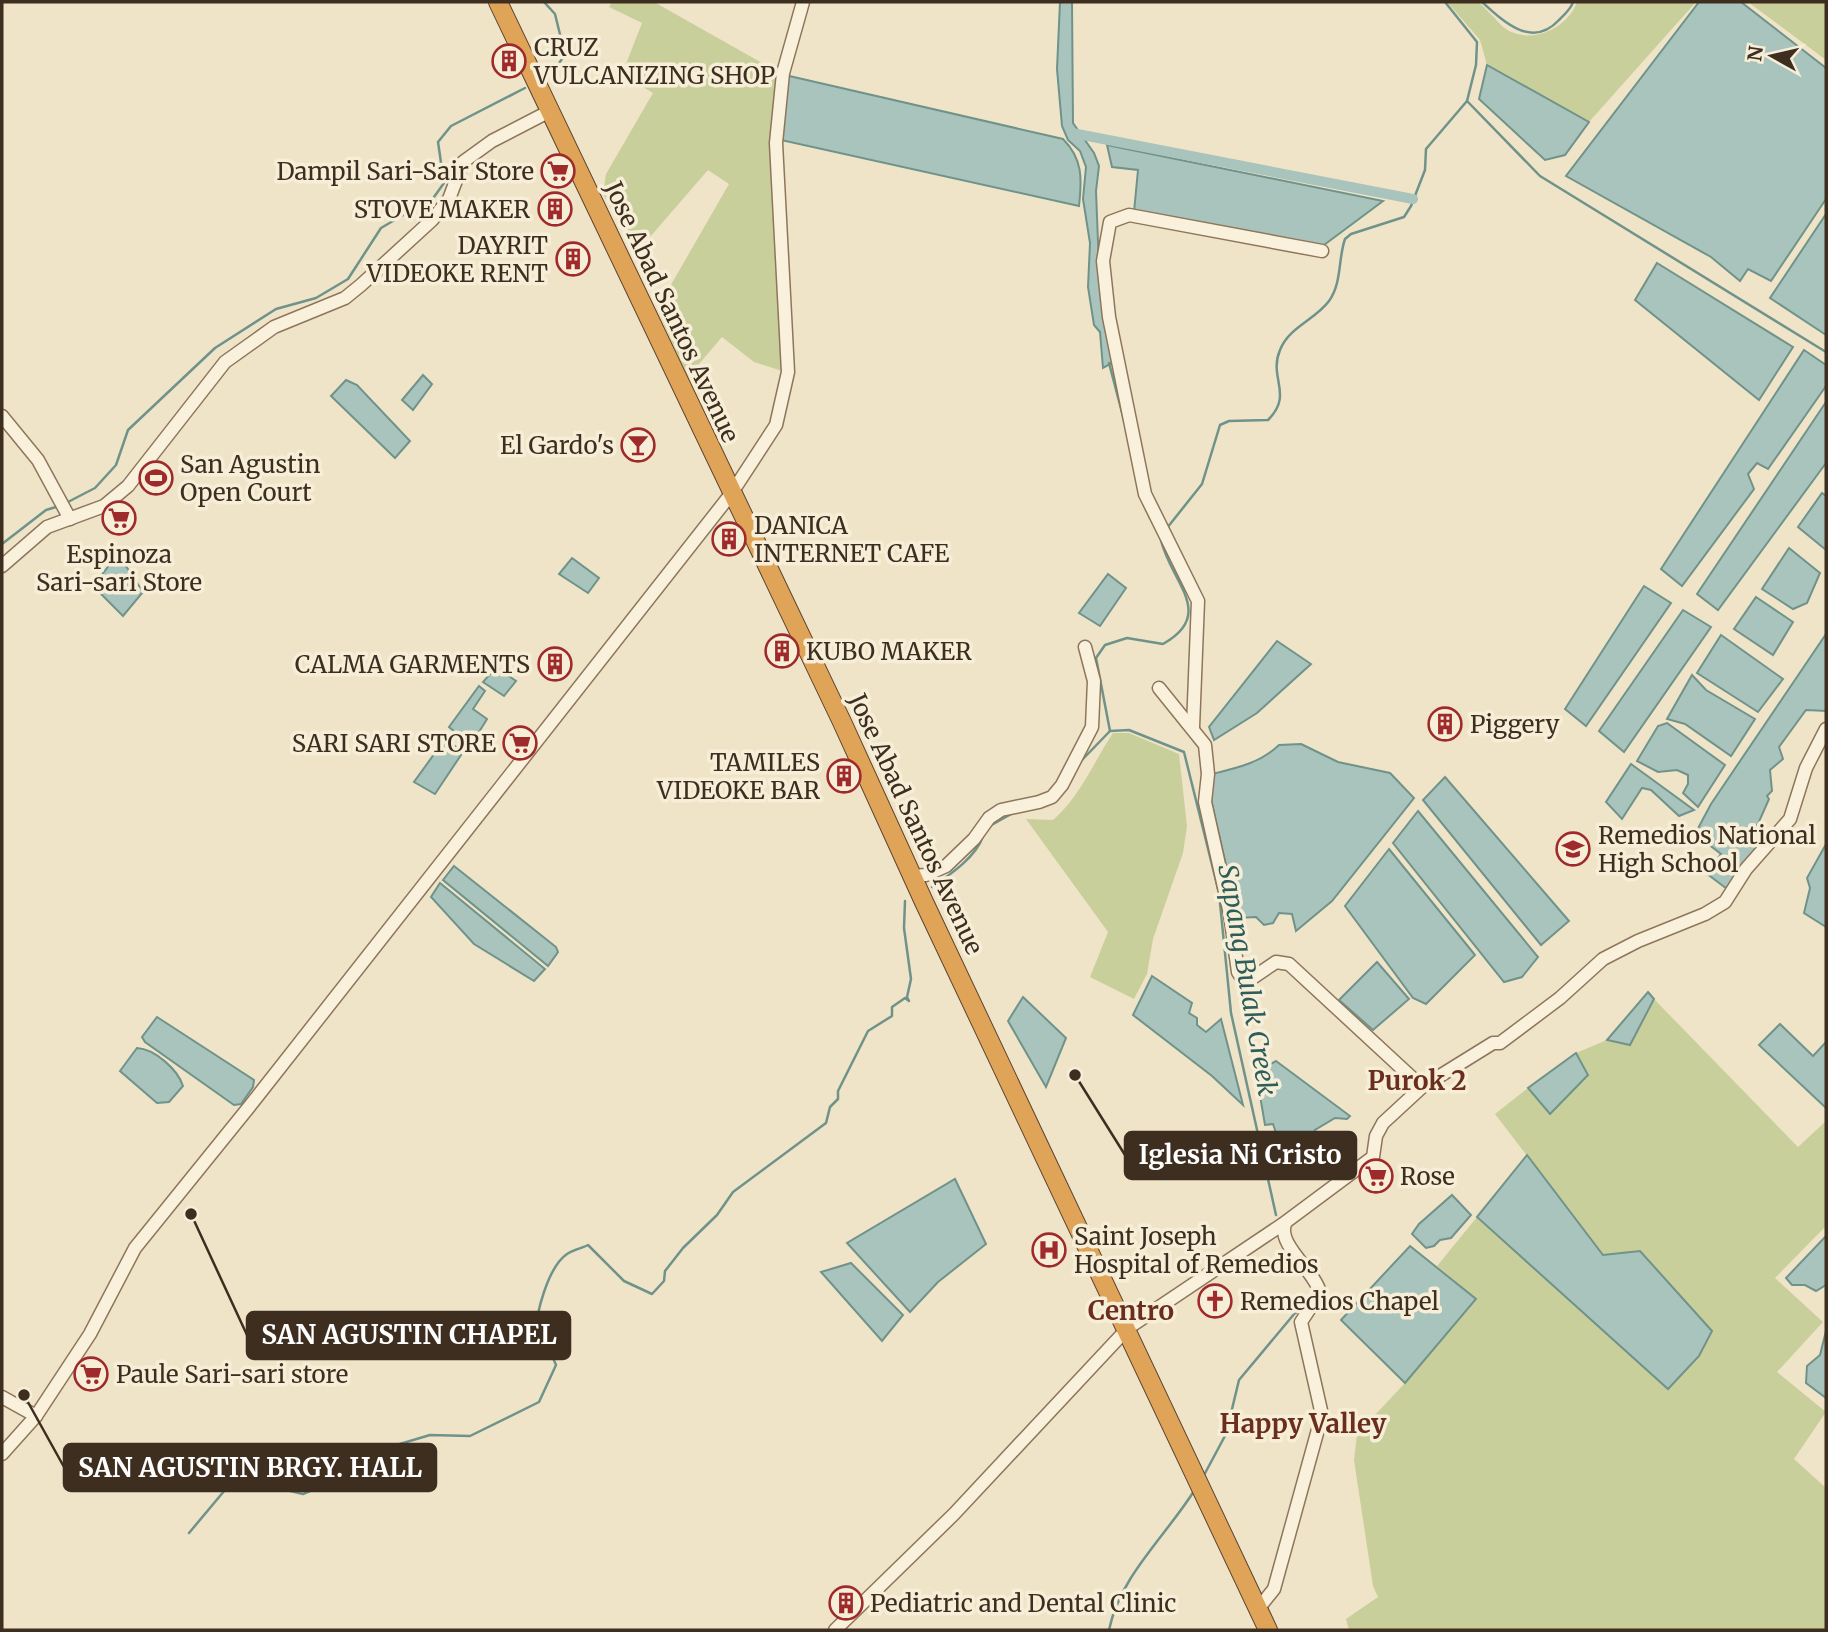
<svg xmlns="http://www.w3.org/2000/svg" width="1828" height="1632" font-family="Merriweather,serif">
<rect width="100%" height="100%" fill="#f0e4c8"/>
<!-- green -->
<g fill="#c9cf9b">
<path d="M612,2H654L778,72L785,372L754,362L722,337L688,377L657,309L729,184L708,170L637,252L603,194L606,174L653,93L622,74L642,23L609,7Z"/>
<path d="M1447,2H1478C1487,9 1494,18 1502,26C1527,47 1567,30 1577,2H1696L1589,122L1487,65L1480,40Z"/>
<path d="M1748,2H1826V60Z"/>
<path d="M1113,733H1129L1179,754L1187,826L1183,853L1153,939L1147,974L1134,999L1090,977L1108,932L1026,819L1053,820C1080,797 1093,763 1113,733Z"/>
<path d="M1654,999L1798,1147L1826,1121V1226L1775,1278L1823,1322L1777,1372L1826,1412L1794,1459L1826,1488V1630H1349L1346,1619L1378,1597L1373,1586L1354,1460L1357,1434L1405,1383L1475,1298L1437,1266L1477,1217L1668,1389L1603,1255L1495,1114L1528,1088L1551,1113L1588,1076L1576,1053L1607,1040L1630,1045Z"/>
</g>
<!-- water -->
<g fill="#a9c4bc" stroke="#6f938a" stroke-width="2">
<path d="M1060,2H1072L1073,123L1094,153L1099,166L1096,191L1099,267L1114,362L1103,368L1100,332L1094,325L1088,287L1090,243L1083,199L1086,167L1080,151L1068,140L1062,126L1057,69Z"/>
<path d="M1699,2H1741L1826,68V199L1771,281L1748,269L1740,281L1711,257L1566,176Z"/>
<path d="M1487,65L1589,122L1565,155L1545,160L1479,99Z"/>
<path d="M785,75L1063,139C1083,159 1082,179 1079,206L781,140Z"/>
<path d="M1107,145L1383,201L1320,248L1134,212L1138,170L1112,167Z"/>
<path d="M1826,214V335L1770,298Z"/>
<path d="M1657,263L1793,347L1759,400L1635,300Z"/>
<path d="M1804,350L1826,365V386L1768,469L1757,463L1748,474L1754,489L1682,586L1661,569Z"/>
<path d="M423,375L432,384L413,410L402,400Z"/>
<path d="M346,380L357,385L410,441L395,458L331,396Z"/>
<path d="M1826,402V463L1718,610L1697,594Z"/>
<path d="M1822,493L1826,496V550L1798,527Z"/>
<path d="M1789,548L1820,573L1807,603L1793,609L1762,589Z"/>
<path d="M118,554L143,592L123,616L93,586Z"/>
<path d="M572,558L599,578L588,593L559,574Z"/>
<path d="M1108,574L1126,588L1100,626L1079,613Z"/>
<path d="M1644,586L1671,603L1586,726L1565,709Z"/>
<path d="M1756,597L1793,622L1773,655L1734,629Z"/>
<path d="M1683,610L1711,627L1624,752L1599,731Z"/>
<path d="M1826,634V711L1806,710L1779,747L1783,759L1770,770L1772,791L1767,796L1769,799L1758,824L1745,836L1761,851L1727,889L1706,873L1721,854L1695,834L1711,804Z"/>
<path d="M1721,635L1783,679L1758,712L1697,673Z"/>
<path d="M1277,641L1311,664L1257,713L1214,740L1209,727Z"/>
<path d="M496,667L516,681L504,696L483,682Z"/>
<path d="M1692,675L1706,690L1755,719L1731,756L1685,724L1667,719Z"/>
<path d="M479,686L485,691L473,709L487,719L471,745L449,727Z"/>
<path d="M1667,723L1725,765L1698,807L1683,793L1688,784V775L1677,770L1658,772L1637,761L1658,726Z"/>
<path d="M445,739L463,752L435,794L414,782Z"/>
<path d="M1301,744L1338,762L1390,773L1414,798L1332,901L1296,931L1292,914L1279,913L1273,923L1264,925L1256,917L1238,918L1209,791L1212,774C1237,768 1260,763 1279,745Z"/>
<path d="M1631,764L1694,810L1679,816L1651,790L1642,788L1622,819L1606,802Z"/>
<path d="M1445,777L1569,921L1541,945L1423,800Z"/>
<path d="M1418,811L1538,957L1522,977L1504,982L1393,843Z"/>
<path d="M1825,846L1826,847V927L1804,913L1810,888L1807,878Z"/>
<path d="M1389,849L1475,955L1426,1004L1413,998L1345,906Z"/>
<path d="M454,866L556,947L558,952L548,966L443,880Z"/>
<path d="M440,883L545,969L534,981L474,944L431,897Z"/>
<path d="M1377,962L1409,999L1373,1030L1339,1000Z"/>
<path d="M1152,976L1192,1003L1189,1013L1197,1018V1025L1206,1032L1221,1019L1243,1105L1212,1076L1133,1015Z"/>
<path d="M1648,992L1654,999L1630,1045L1607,1040Z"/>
<path d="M1023,997L1066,1038L1046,1087L1008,1021Z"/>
<path d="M157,1017L254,1080L253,1087L241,1104L234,1105L145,1042L142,1037Z"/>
<path d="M1780,1024L1813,1056L1826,1042V1108L1759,1045Z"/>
<path d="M137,1048C155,1049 178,1070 183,1086L169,1102L157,1103L120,1071Z"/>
<path d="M1576,1053L1588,1075L1550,1114L1528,1088Z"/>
<path d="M1276,1061L1350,1116L1347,1119L1335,1118L1315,1130L1312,1139L1276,1164L1271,1142L1277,1136L1273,1124L1265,1125L1256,1072Z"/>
<path d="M1527,1155L1603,1255L1640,1251L1712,1331L1699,1356L1668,1389L1477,1217Z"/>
<path d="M955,1179L986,1244L938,1282L910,1312L847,1243Z"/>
<path d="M1452,1195L1471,1215L1451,1238L1440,1240L1434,1246L1426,1248L1412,1234L1419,1224Z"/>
<path d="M1826,1236V1285L1816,1291L1805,1285H1792L1786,1278Z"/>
<path d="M1410,1246L1476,1299L1405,1383L1341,1320Z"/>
<path d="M851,1263L903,1315L882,1341L821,1272Z"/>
<path d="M1826,1331V1398L1806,1383L1807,1366L1820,1355Z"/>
</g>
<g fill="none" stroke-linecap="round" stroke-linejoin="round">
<!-- stream -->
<g stroke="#6f938a" stroke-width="2.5">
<path d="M544,2L555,14L565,55L551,74"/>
<path d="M1482,2C1504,22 1532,49 1559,20C1565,14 1571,9 1573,2"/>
<path d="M1467,101L1540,176L1826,352"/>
<path d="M1109,363L1125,424"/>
<path d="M1143,502L1150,518"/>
<path d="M66,503L95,488L116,465L128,430L215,348L276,309L316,298L348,279L381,228L434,197L444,183L438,142L451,126L525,88"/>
<path d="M1167,528L1202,484L1220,425L1229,421L1268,420C1294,394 1268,378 1280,350C1289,327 1315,320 1329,301C1342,283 1338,259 1345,239L1351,234L1404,217L1411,206L1425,170L1426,149L1467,101L1476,65L1477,42L1445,2"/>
<path d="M2,544L46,510L56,507"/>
<path d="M1110,731L1096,658L1105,645L1127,638L1163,644C1217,614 1170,581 1161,540"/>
<path d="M1081,761L1110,731L1129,730L1184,752L1219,893L1231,1013L1276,1215"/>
<path d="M988,827L1013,813"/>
<path d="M932,887C951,874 976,857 983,836"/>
<path d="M1299,1269L1311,1286"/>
<path d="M1203,1477L1226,1434L1239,1380L1295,1313L1303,1310"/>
<path d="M189,1533L235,1478L303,1494L336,1480L373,1452L430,1435L470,1436L539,1402L556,1365L550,1351L536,1336C535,1315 548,1267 567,1254C573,1250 582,1248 588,1245L624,1281L652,1294L664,1281L665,1271L683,1248L717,1215L733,1192L826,1123L830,1107L838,1099V1091L868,1031L892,1016V1007L905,998L909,1001L907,997L911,979L904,928L905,901"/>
<path d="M1109,1630C1120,1576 1165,1537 1194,1491"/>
</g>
<!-- canal -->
<path stroke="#a9c4bc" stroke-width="10" d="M1072,133L1413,199"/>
<defs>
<g id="minor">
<path d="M2,416L38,460L70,519"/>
<path d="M2,566L47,527L104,506L128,486L225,362L274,327L345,298L361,285L432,220L449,199L463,162L492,141L550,111"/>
<path d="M1159,688L1205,745L1208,774L1205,802L1230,914L1238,972L1245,983L1276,962L1289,964L1422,1087"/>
<path d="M1193,727L1198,601L1145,494L1109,317L1103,261L1110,222L1129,215L1322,251"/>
<path d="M912,876L926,875L946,866L974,839L989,818L1001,810L1039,802L1052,797L1062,785L1092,727L1094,681L1085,647"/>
<path d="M2,1397L36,1416"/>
<path d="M2,1454L36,1416L90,1334L135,1248L249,1107L731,494L776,425L788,372L776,143L783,73L803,2"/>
<path d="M1258,1609L1274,1589L1322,1415L1301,1322L1320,1293C1316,1272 1277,1245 1285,1224"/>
<path d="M835,1630L954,1514L1128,1328L1283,1224L1373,1157L1376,1136L1383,1123L1422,1087L1493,1043H1500L1560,998L1603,959L1638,941L1705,914L1725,902L1746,869L1790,819L1806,768L1826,729"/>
</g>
<path id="highway" d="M498,2L842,722L924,902L1268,1630"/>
</defs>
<!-- minor casing -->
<use href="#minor" stroke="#8d765c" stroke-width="15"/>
<!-- highway casing -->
<use href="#highway" stroke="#5b4430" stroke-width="20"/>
<!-- minor -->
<use href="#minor" stroke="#faf1dc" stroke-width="12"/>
<!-- highway -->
<use href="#highway" stroke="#e0a458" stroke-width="18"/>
</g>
<!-- icons -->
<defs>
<symbol id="building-ring" viewBox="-11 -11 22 22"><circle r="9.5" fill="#f7eed8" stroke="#9e2a2b" stroke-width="1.5"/><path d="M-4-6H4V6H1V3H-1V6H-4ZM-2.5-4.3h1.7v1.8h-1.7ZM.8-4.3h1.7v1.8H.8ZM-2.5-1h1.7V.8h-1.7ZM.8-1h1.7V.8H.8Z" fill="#9e2a2b"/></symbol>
<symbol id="supermarket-ring" viewBox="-11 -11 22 22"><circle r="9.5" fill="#f7eed8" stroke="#9e2a2b" stroke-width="1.5"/><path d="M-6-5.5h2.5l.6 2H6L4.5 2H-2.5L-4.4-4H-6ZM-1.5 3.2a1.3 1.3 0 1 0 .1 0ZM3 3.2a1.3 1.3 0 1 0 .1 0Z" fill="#9e2a2b"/></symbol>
<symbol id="bar-ring" viewBox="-11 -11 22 22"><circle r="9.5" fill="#f7eed8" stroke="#9e2a2b" stroke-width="1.5"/><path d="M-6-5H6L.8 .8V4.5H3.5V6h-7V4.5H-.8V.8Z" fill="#9e2a2b"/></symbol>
<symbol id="stadium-ring" viewBox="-11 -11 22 22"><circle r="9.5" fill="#f7eed8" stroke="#9e2a2b" stroke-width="1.5"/><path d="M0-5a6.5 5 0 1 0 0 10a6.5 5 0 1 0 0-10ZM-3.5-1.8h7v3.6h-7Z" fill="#9e2a2b"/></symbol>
<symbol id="school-ring" viewBox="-11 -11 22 22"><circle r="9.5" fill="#f7eed8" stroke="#9e2a2b" stroke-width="1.5"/><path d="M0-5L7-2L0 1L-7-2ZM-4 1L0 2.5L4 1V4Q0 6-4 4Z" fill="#9e2a2b"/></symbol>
<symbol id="hospital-ring" viewBox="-11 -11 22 22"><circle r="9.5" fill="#f7eed8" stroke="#9e2a2b" stroke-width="1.5"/><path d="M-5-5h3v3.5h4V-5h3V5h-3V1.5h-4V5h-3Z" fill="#9e2a2b"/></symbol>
<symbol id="church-ring" viewBox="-11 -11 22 22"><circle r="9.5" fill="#f7eed8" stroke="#9e2a2b" stroke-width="1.5"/><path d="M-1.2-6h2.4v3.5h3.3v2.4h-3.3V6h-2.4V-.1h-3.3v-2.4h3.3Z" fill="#9e2a2b"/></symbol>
</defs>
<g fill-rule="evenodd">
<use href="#building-ring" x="490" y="42" width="38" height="38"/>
<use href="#supermarket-ring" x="539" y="152" width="38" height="38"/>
<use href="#building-ring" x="536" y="190" width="38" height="38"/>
<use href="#building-ring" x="554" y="240" width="38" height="38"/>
<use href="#bar-ring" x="619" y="426" width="38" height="38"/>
<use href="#stadium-ring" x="137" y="459" width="38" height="38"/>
<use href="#supermarket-ring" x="100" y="499" width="38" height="38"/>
<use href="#building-ring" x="710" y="520" width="38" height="38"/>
<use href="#building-ring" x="763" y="632" width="38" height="38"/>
<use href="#building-ring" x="536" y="645" width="38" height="38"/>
<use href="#building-ring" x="1426" y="705" width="38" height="38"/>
<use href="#supermarket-ring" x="501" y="724" width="38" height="38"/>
<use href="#building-ring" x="825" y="757" width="38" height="38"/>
<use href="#school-ring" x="1554" y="830" width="38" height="38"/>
<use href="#supermarket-ring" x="1357" y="1157" width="38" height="38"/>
<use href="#hospital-ring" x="1030" y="1231" width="38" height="38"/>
<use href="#church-ring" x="1196" y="1282" width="38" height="38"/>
<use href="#supermarket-ring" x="72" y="1355" width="38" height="38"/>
<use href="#building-ring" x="827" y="1584" width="38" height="38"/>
</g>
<g text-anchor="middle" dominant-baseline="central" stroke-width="7" stroke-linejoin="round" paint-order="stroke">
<!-- poi labels -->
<g font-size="24" fill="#3d2e20" stroke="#f7eed8" text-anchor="start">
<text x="534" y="47">CRUZ<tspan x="534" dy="28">VULCANIZING SHOP</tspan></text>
<text x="534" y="171" text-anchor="end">Dampil Sari-Sair Store</text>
<text x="530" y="209" text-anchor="end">STOVE MAKER</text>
<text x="548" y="245" text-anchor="end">DAYRIT<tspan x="548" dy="28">VIDEOKE RENT</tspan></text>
<text x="614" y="445" text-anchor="end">El Gardo's</text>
<text x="180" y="464">San Agustin<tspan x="180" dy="28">Open Court</tspan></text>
<text x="754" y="525">DANICA<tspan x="754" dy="28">INTERNET CAFE</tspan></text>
<text x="119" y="554" text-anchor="middle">Espinoza<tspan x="119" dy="28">Sari-sari Store</tspan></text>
<text x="806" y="651">KUBO MAKER</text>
<text x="530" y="664" text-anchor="end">CALMA GARMENTS</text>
<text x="1470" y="724">Piggery</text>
<text x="496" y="743" text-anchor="end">SARI SARI STORE</text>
<text x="820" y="762" text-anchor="end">TAMILES<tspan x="820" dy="28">VIDEOKE BAR</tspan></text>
<text x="1598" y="835">Remedios National<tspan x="1598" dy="28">High School</tspan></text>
<text x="1400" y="1176">Rose</text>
<text x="1074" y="1236">Saint Joseph<tspan x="1074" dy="28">Hospital of Remedios</tspan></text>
<text x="1240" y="1301">Remedios Chapel</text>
<text x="116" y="1374">Paule Sari-sari store</text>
<text x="870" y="1603">Pediatric and Dental Clinic</text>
</g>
<!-- street labels -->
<g font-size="24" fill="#3d2e20" stroke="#f7eed8">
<text transform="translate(672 312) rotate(65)">Jose Abad Santos Avenue</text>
<text transform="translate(916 824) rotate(65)">Jose Abad Santos Avenue</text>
</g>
<!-- water labels -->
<g font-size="26" font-style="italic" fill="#2f5d5a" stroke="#f7eed8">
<text transform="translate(1248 980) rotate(80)">Sapang Bulak Creek</text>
</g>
<!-- neighbourhood labels -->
<g font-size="26" font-weight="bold" fill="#6b2e1e" stroke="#f7eed8">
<text x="1417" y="1080">Purok 2</text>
<text x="1131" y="1310">Centro</text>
<text x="1303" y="1423">Happy Valley</text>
</g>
</g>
<!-- callouts -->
<path fill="none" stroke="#3d2e20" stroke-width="2.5" d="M1075 1075L1125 1155M191 1214L247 1335M24 1395L64 1467"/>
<g fill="#3d2e20" stroke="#f7eed8" stroke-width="2.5">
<circle cx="1075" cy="1075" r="7"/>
<circle cx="191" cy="1214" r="7"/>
<circle cx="24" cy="1395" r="7"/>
</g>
<g fill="#3d2e20" stroke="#3d2e20" stroke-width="2.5">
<rect x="1125" y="1132" width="231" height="47" rx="7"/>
<rect x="247" y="1312" width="323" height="47" rx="7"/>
<rect x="64" y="1444" width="372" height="47" rx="7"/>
</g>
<g font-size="26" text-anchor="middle" font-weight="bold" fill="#fff">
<text x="1240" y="1164">Iglesia Ni Cristo</text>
<text x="409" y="1344">SAN AGUSTIN CHAPEL</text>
<text x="250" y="1477">SAN AGUSTIN BRGY. HALL</text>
</g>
<!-- border -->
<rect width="1828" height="1632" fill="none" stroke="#3d2e20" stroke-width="7"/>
<!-- north arrow -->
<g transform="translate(1772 56) rotate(278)" stroke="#f7eed8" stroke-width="5" paint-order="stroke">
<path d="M0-5L12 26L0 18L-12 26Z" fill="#3d2e20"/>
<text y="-10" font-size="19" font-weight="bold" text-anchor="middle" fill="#3d2e20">N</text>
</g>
</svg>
